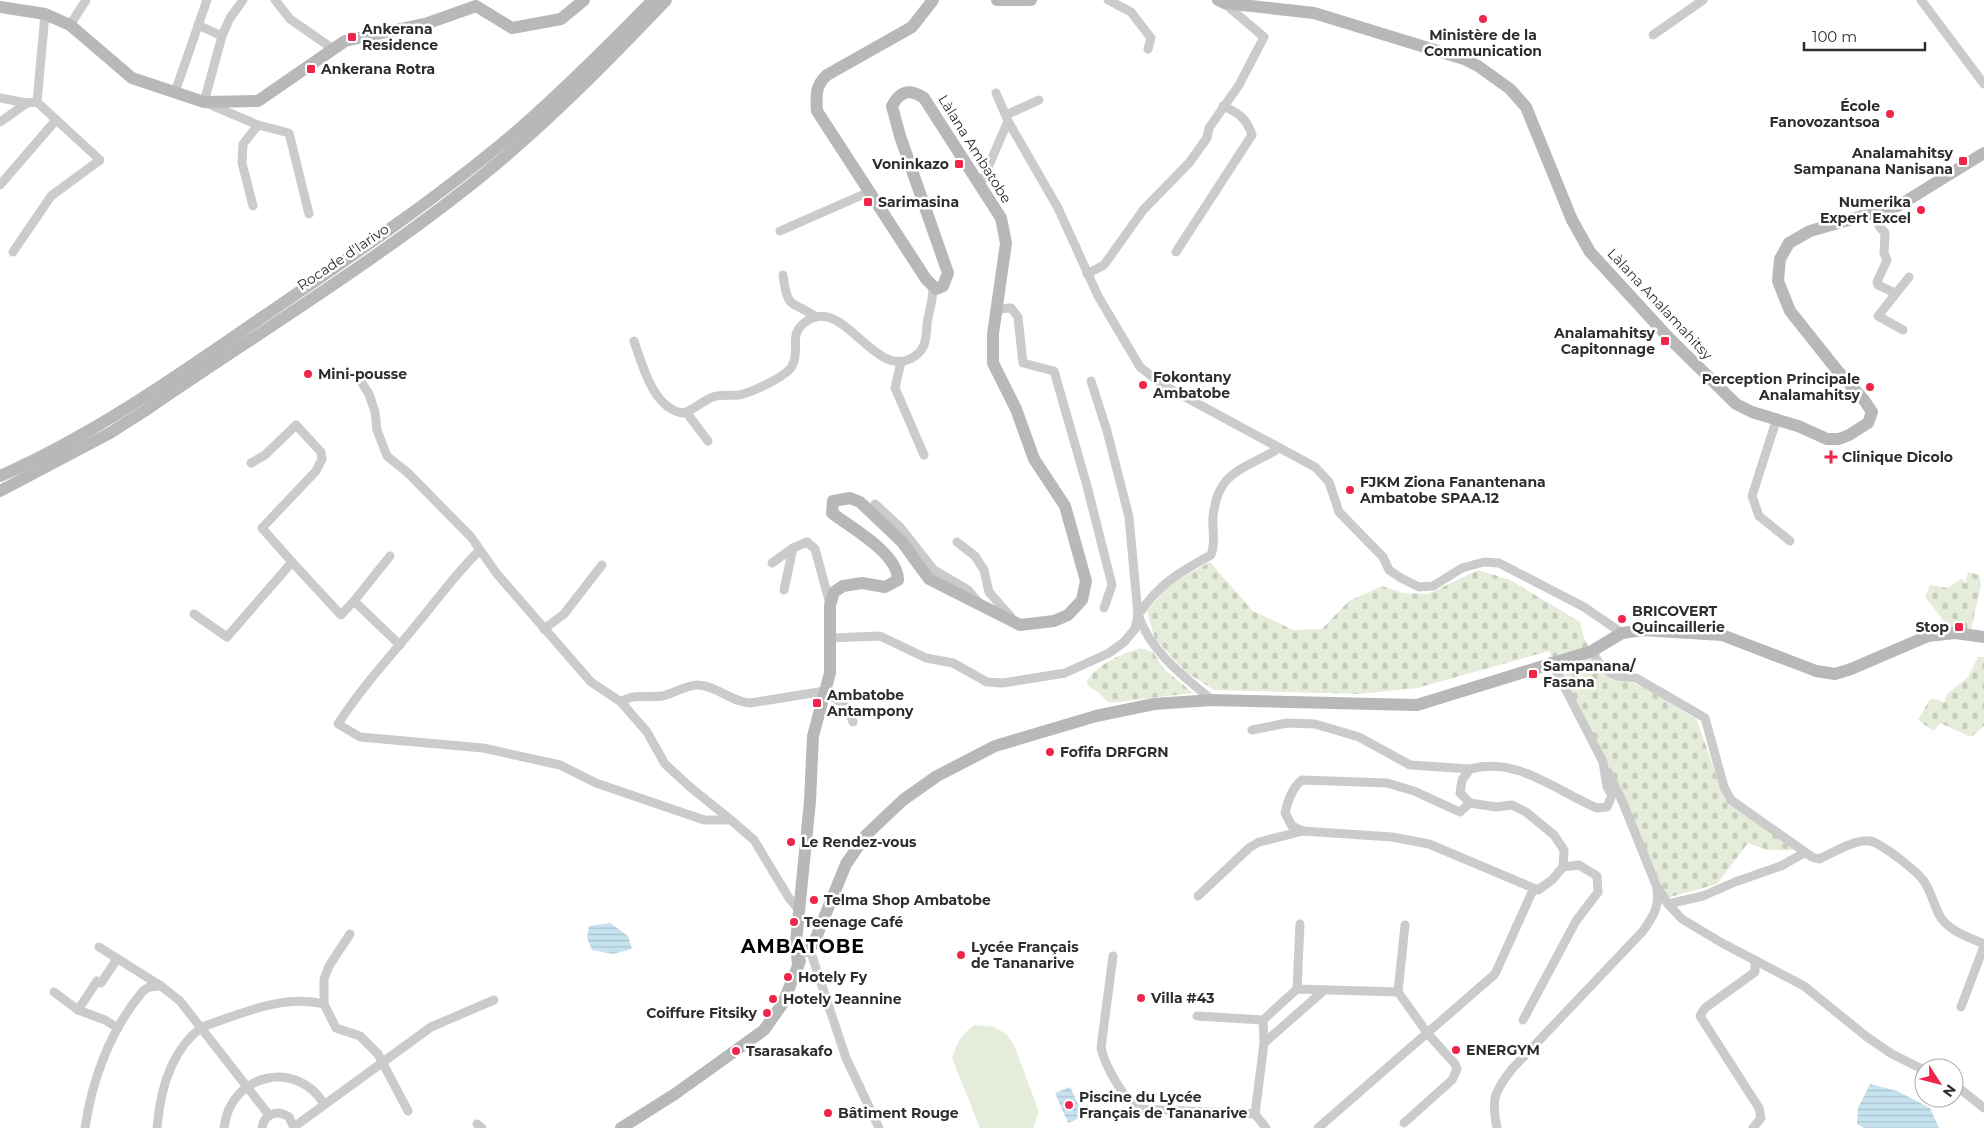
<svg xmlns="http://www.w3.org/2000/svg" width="1984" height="1128" font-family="Montserrat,sans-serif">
<defs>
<pattern id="cemetery-stones" width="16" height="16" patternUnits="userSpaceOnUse" patternTransform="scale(1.25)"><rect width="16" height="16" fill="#e6ecda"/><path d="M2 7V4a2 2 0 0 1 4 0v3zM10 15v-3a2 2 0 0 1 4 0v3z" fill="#c6cbbb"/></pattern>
<pattern id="water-rules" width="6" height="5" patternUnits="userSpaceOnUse" patternTransform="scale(1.25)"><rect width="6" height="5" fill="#c5e2ee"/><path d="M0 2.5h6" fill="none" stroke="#aac2cc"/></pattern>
</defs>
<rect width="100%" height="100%" fill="#fff"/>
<!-- grass -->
<path fill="#e6ecda" d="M975,1025L994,1027L1006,1034L1014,1045L1039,1112L1033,1128H980L952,1058C957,1043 961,1034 975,1025Z"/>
<!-- cemetery -->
<g fill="url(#cemetery-stones)">
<path d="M1210,562L1253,611L1293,630L1322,629L1349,601L1382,586L1403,593L1428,594L1478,570L1510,580L1580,622L1584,638L1602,669L1652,692L1697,720L1724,798L1797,850H1767L1748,843L1717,884L1667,898L1549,651L1417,688L1359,694L1214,690L1186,672L1155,639L1147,611L1170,584Z"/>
<path d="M1968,572L1979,575L1981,585L1971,630L1950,629L1925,597L1930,585L1948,588L1962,578L1965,584Z"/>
<path d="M1140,648L1153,652L1164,669L1193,693L1109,703L1098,692L1088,686L1087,681C1098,663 1121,655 1140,648Z"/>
<path d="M1978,657H1984V726L1971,737L1940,723L1934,731L1918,720L1930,699L1939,700L1944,703L1947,694L1968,677Z"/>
</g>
<!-- water -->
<g fill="url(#water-rules)">
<path d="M610,923L628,936L632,949L613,954L592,950L587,938L589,926Z"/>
<path d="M1870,1084L1897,1091L1930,1108L1939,1128H1864L1857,1124L1858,1108Z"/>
<path d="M1070,1087L1084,1116L1068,1123L1055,1093Z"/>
</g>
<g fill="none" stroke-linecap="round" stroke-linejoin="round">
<!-- street -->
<g stroke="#cbcbcb" stroke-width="9">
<path d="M275,0L290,19L333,49"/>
<path d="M1108,0L1131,12L1151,38L1148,49"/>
<path d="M1921,0L1984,84"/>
<path d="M70,25L86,0"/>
<path d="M198,25L222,36L204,102L258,125L243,144L242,163L253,206"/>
<path d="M1653,35L1703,0"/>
<path d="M222,36L230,18L243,0"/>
<path d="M175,92L207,0"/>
<path d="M996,93L1008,121L1058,208L1098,296L1140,367L1163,385L1315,467L1329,482L1339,512L1383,557L1389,570L1401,578L1419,587L1433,586L1462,568L1484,562L1499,563L1584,607L1622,633"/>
<path d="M0,98L27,103L37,102L100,160L51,196L13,252"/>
<path d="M37,102L45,14"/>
<path d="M1006,115L1039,100"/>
<path d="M0,122L27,103"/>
<path d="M258,125L289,133L309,214"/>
<path d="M0,185L56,120"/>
<path d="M980,186L1008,121"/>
<path d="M1881,212L1879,226L1885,233L1884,253L1887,260L1877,282L1878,285L1895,293"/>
<path d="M780,231L869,192"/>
<path d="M1176,252L1252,135C1247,119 1239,113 1223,106"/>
<path d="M1087,274L1104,265L1144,209L1189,163L1207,138L1209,128L1239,85L1264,37L1224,3"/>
<path d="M783,275C788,313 792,299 816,317"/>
<path d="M997,309L1011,308L1018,317L1023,363L1054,371L1087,486L1112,585L1104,608"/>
<path d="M1903,330L1878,316L1909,277"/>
<path d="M634,341C642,364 653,409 683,413C694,410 702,401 713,397C721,394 731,396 739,395C751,393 787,376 792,366C802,348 785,333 810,319C845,301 874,376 910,359C926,351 926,340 927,324C929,311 933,301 933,287"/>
<path d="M901,362L895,388L924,455"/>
<path d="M358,377L369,394L375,412L377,430L387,456L408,473L471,537L497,574L591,682L621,702L647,732L665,764L690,787L731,820H704L596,783L560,765L483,748L360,737L338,724C361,688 390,657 417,624C438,599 456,573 479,551"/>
<path d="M686,412L708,441"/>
<path d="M1777,418L1752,496L1759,516L1790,541"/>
<path d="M251,463L265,455L296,425L321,452L322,459L316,471L262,528L292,562"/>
<path d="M875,504L900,527L934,570L968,590L979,603"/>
<path d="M957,542L975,556L984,570L989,592L1011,617"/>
<path d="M772,563L793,548L807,542L815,549L830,604"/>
<path d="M784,590L793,548"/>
<path d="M354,601L390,556"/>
<path d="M194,614L227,637L292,562L341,615L354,601L400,645"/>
<path d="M544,629L564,614L602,565"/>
<path d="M831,638L880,636L926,658L953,663L987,682L1003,683L1065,673L1109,653L1124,642L1135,629L1138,615L1129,517L1107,431L1091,381"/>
<path d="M1592,651L1599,663L1611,673L1618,676L1636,678L1705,718L1724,787L1731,800L1812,857L1819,859C1833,853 1855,839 1870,841C1881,843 1920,873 1925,883C1932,893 1934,907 1941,918C1951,932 1969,937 1984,944"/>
<path d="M1551,661L1603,762L1607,787L1612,795L1607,807L1597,808C1556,791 1517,756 1470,769L1462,780L1460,793L1470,803L1496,807L1512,805L1526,812L1554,835L1564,850L1563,867"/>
<path d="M1212,700C1183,676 1151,652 1138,615C1159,584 1178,573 1211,555C1216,543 1212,530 1213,517C1217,471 1243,470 1278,449"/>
<path d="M621,702C633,693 648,698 662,696C674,694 687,684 699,685C717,686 731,702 750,703L825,691L848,708L853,722"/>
<path d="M1252,730L1287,723L1315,724L1359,737L1410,765L1470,769"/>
<path d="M1608,772L1623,803L1656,885L1668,904L1682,919L1722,943L1804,986L1867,1037L1892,1054L1924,1070"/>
<path d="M731,820L754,840L789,898L799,910"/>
<path d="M1303,831L1292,826L1285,813C1288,800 1292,788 1302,780L1387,783L1414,791L1460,812L1470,803"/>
<path d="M1198,896L1249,848L1259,842L1303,831L1392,837L1429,844L1538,890L1552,880L1563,867L1579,865L1597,876L1598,892L1576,921L1523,1020"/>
<path d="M1668,904L1703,896L1735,882L1781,866L1804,853"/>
<path d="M350,934L329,966L324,979V1004L336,1028L360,1036L378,1054L408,1111"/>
<path d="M99,947L161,986L180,1001L269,1115"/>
<path d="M810,950L846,1058L879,1128"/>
<path d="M1113,956L1101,1048C1105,1065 1125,1104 1142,1109L1255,1114"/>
<path d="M1297,989L1300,924"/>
<path d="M54,992L78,1010L105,1020L118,1028"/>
<path d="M1961,1007L1984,946"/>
<path d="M78,1010L97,981L101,983L117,959"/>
<path d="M1197,1016L1263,1020L1297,989L1398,992"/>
<path d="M1263,1020L1264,1043L1322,992"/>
<path d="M1264,1043L1255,1114L1266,1128"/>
<path d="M1954,1084L1984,1108"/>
<path d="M1404,1123L1452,1080L1457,1069L1455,1064L1428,1034L1398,992L1405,925"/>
<path d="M477,1124L482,1128"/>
<path d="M294,1127L431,1027L494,1000"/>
<path d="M85,1128C92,1079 111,1029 143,991L149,987L161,986"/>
<path d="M157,1128C160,1091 171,1050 202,1027C240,1014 283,994 324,1004"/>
<path d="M224,1128C230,1073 297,1059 324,1104"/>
<path d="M262,1128C264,1114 277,1109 289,1117L294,1128"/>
<path d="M1318,1128L1495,974L1533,890"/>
<path d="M1497,1128C1491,1099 1494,1092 1512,1069L1643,931C1652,918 1660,907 1657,890"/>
<path d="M1753,1128L1761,1118L1759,1108L1700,1016L1705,1008L1755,972V960"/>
</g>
<!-- secondary -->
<g stroke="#b8b8b8" stroke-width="12">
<path d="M997,0H1031"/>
<path d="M1218,0L1224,3L1314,13L1464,59L1478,66L1510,89L1526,107L1572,220L1590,252L1669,338L1736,404L1752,412L1798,426L1827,439H1839L1849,435L1868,423L1872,412L1864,400L1837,370L1790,311L1778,281L1780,259L1789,243L1810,231L1898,206L1984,153"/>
<path d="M0,7L45,14L70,25L132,78L204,102L258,101L345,41L428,23L476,6L512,28L561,19L584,0"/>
<path d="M0,476C93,435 177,376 261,318C349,258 437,199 518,130C565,89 609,45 653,0"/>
<path d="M0,491L110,433L146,410C258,333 378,260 483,175C549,121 608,61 666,0"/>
<path d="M805,951L813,945L846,864L866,835L903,800L937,776L995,746L1096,716L1154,704L1212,700L1417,705L1592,651L1622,633L1643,630L1722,635L1816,671L1835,674L1851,669L1928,636L1955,633L1984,637"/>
<path d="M798,966L796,942L810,801L813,736L830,673V605L834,592L843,586L862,583L885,587L898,580C898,553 851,528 832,513L833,501L850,498L860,502L902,542L929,579L1020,625L1054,621L1068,615L1082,600L1086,581L1065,506L1034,459L1016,409L993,363V334L1006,243L1001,218L924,98C910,88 900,91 892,106L900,136L948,273L943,286L936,289L926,279L817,111C816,96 815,86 827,75L912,27L933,0"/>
<path d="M621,1128L675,1094L764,1030L783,1003L800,961"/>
</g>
</g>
<!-- markers -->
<g fill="#f1244a" stroke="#fff" stroke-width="2">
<circle cx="1483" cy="19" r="5"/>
<rect x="347" y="32" width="10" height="10" rx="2.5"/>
<rect x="306" y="64" width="10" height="10" rx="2.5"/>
<circle cx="1890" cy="114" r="5"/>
<rect x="1958" y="156" width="10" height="10" rx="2.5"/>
<rect x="954" y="159" width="10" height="10" rx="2.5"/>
<rect x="863" y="197" width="10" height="10" rx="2.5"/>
<circle cx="1921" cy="210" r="5"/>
<rect x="1660" y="336" width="10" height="10" rx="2.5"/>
<circle cx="308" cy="374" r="5"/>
<circle cx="1143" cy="385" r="5"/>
<circle cx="1870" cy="387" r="5"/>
<path d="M1828.5 449.5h5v5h5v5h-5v5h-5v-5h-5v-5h5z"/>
<circle cx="1350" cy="490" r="5"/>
<circle cx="1622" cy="619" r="5"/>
<rect x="1954" y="622" width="10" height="10" rx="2.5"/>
<rect x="1528" y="669" width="10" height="10" rx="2.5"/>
<rect x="812" y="698" width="10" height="10" rx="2.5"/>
<circle cx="1050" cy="752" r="5"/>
<circle cx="791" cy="842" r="5"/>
<circle cx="814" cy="900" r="5"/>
<circle cx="794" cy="922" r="5"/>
<circle cx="961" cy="955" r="5"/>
<circle cx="788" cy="977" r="5"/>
<circle cx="1141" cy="998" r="5"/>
<circle cx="773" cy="999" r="5"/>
<circle cx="767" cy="1013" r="5"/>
<circle cx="1456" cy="1050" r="5"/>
<circle cx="736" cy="1051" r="5"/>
<circle cx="1069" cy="1105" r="5"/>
<circle cx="828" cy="1113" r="5"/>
</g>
<g text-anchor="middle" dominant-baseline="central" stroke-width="5" stroke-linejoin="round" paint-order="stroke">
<!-- poi labels -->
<g font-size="14" font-weight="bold" fill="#2e2e2e" stroke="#fff" text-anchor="start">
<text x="362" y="29">Ankerana<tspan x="362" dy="16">Residence</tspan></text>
<text x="1483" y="35" text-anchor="middle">Ministère de la<tspan x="1483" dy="16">Communication</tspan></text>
<text x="321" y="69">Ankerana Rotra</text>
<text x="1880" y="106" text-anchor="end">École<tspan x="1880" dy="16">Fanovozantsoa</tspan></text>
<text x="1953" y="153" text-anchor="end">Analamahitsy<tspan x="1953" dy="16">Sampanana Nanisana</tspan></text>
<text x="949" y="164" text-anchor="end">Voninkazo</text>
<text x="878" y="202">Sarimasina</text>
<text x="1911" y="202" text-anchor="end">Numerika<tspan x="1911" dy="16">Expert Excel</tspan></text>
<text x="1655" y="333" text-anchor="end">Analamahitsy<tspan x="1655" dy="16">Capitonnage</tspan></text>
<text x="318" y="374">Mini-pousse</text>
<text x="1153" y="377">Fokontany<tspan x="1153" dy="16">Ambatobe</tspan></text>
<text x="1860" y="379" text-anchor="end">Perception Principale<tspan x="1860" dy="16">Analamahitsy</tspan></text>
<text x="1842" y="457">Clinique Dicolo</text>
<text x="1360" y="482">FJKM Ziona Fanantenana<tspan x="1360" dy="16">Ambatobe SPAA.12</tspan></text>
<text x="1632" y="611">BRICOVERT<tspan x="1632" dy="16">Quincaillerie</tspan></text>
<text x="1949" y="627" text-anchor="end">Stop</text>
<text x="1543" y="666">Sampanana/<tspan x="1543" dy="16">Fasana</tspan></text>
<text x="827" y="695">Ambatobe<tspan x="827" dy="16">Antampony</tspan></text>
<text x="1060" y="752">Fofifa DRFGRN</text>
<text x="801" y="842">Le Rendez-vous</text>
<text x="824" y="900">Telma Shop Ambatobe</text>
<text x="804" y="922">Teenage Café</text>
<text x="971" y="947">Lycée Français<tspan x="971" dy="16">de Tananarive</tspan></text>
<text x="798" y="977">Hotely Fy</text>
<text x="1151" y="998">Villa #43</text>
<text x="783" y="999">Hotely Jeannine</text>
<text x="757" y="1013" text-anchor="end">Coiffure Fitsiky</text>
<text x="1466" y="1050">ENERGYM</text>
<text x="746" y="1051">Tsarasakafo</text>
<text x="1079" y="1097">Piscine du Lycée<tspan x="1079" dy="16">Français de Tananarive</tspan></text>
<text x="838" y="1113">Bâtiment Rouge</text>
</g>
<!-- street labels -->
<g font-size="14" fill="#2e2e2e" stroke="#fff">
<text transform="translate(975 149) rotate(58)">Làlana Ambatobe</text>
<text transform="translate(343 257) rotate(-34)">Rocade d'Iarivo</text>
<text transform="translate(1660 304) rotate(47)">Làlana Analamahitsy</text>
</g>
<!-- district labels -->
<g font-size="19" font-weight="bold" letter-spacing="1" fill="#000" stroke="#fff">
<text x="803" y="946">AMBATOBE</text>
</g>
</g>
<!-- north arrow -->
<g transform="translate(1939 1083) rotate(126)"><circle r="24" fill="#ffffff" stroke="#ababab"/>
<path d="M0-4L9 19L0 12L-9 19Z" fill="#f1244a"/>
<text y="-8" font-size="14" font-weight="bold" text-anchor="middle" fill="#2e2e2e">N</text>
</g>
<!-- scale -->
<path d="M1804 42v8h121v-8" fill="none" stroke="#2e2e2e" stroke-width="2.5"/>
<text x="1812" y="42" font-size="15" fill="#2e2e2e" stroke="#ffffff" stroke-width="4" paint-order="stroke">100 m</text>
</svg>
